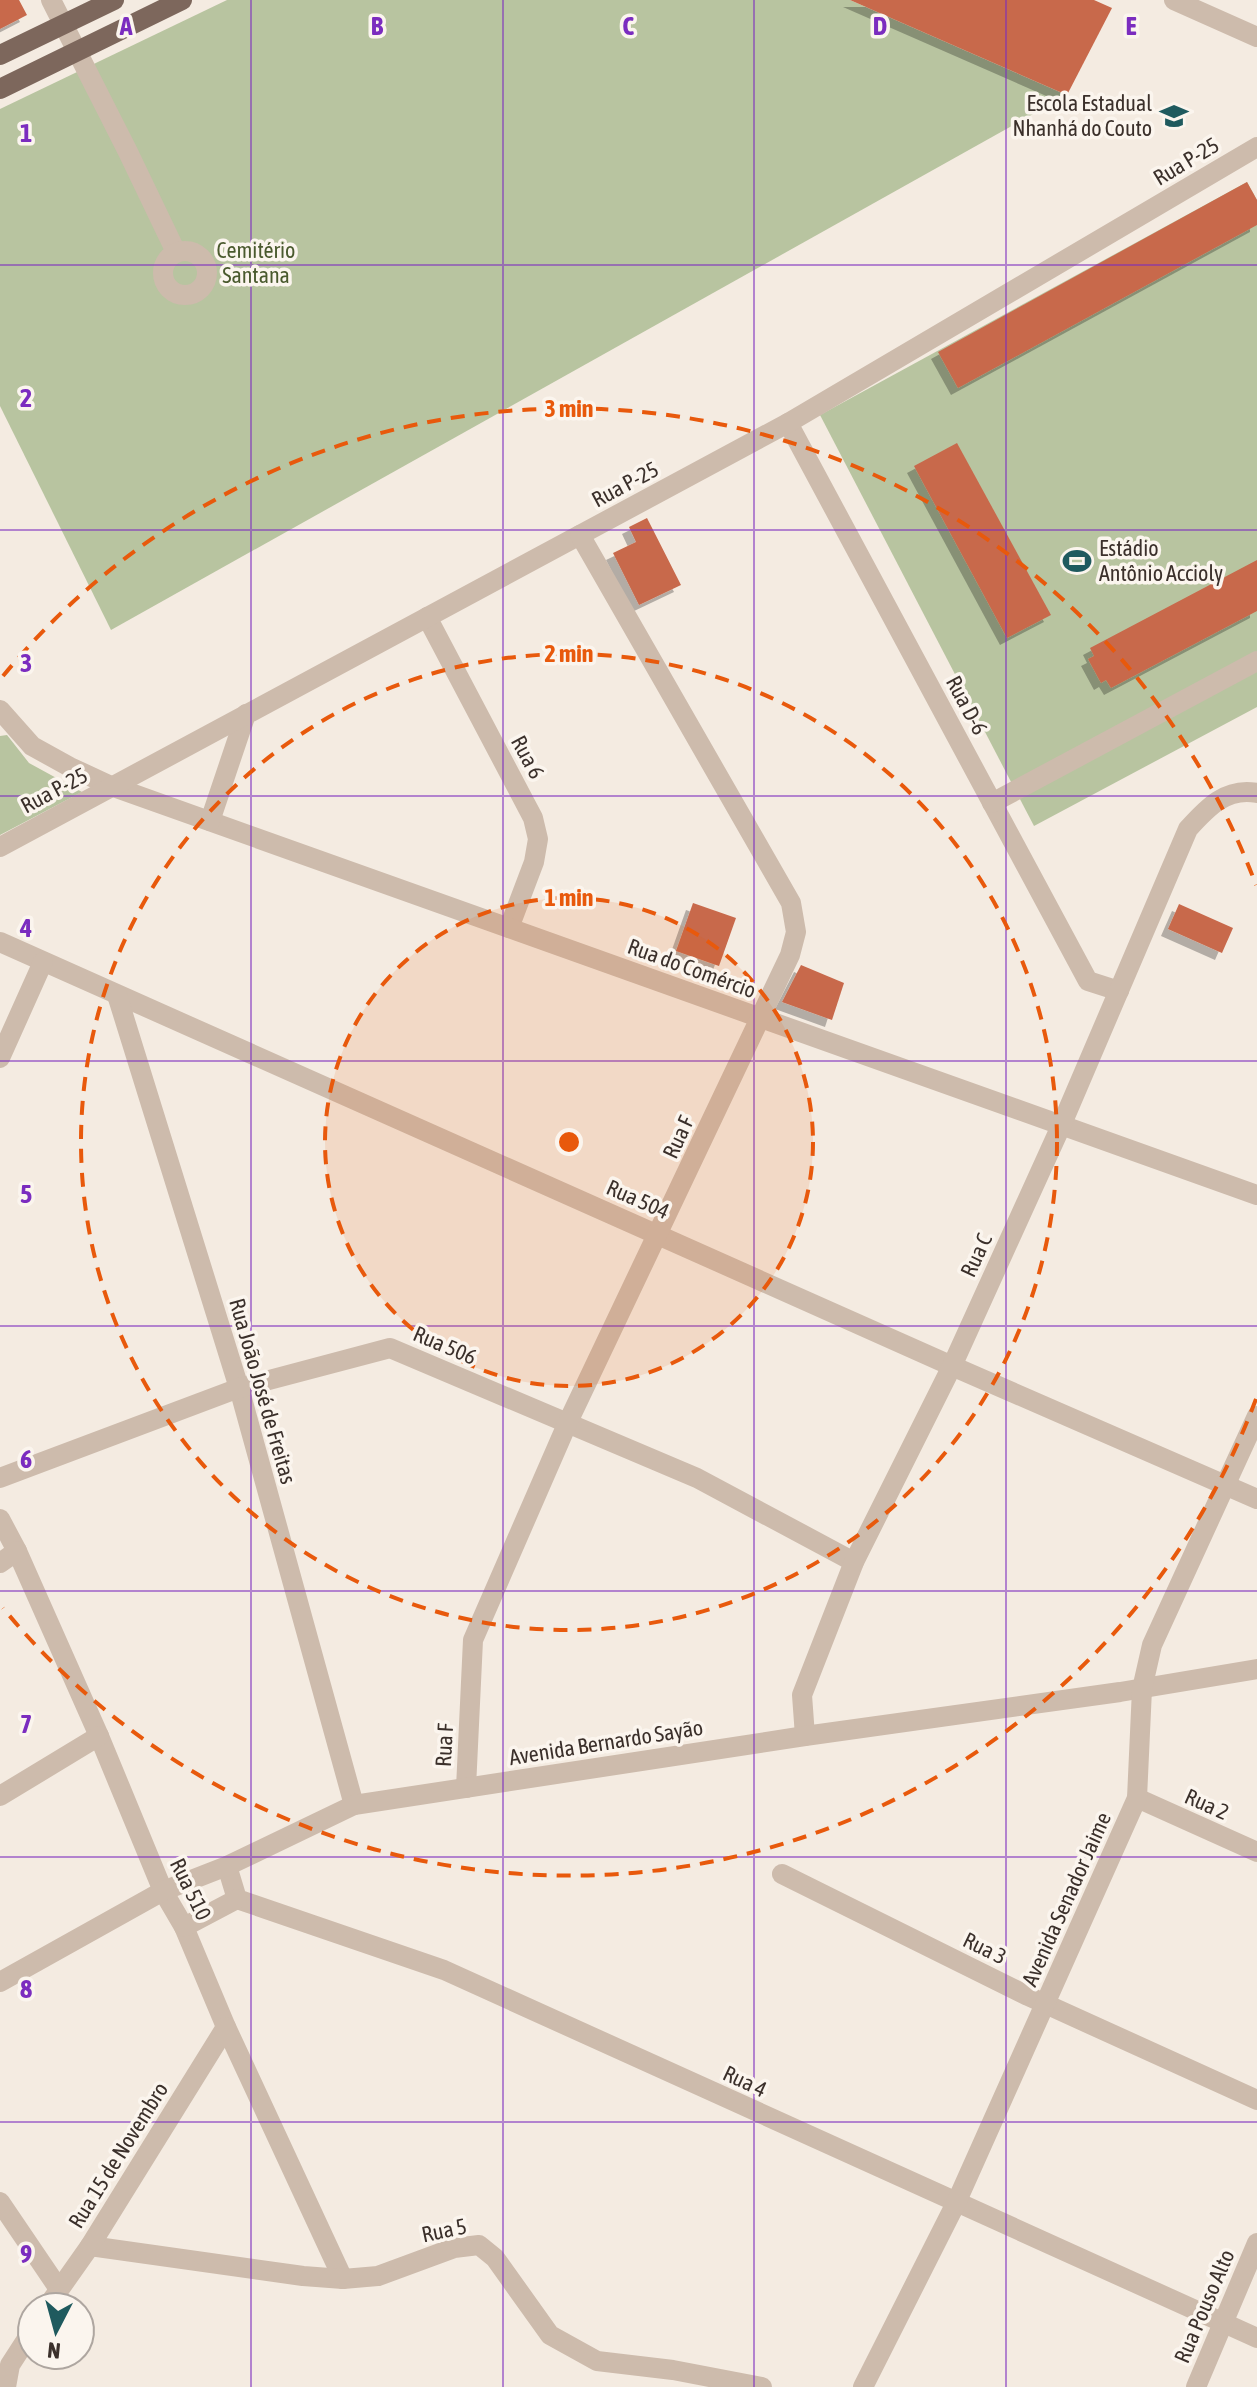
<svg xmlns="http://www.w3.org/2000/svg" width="1257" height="2387" font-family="'Asap Condensed',sans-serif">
<defs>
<filter id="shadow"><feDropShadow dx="-7" dy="7" stdDeviation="0" flood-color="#0004"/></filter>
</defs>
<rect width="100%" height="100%" fill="#f4ebe1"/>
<!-- green -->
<g fill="#b8c4a0">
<path d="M227,0H850L1067,95L111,630L0,406V109Z"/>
<path d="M1247,182L1257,200V707L1034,826L820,415Z"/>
<path d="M7,735L29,763L82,792L0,835V736Z"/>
</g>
<!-- building -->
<g fill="#c8694b" filter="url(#shadow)">
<path d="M0,0H19L27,15L0,29Z"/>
<path d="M850,0H1094L1112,8L1067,95Z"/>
<path d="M1247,182L1257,200V225L958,388L938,352Z"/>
<path d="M957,443L1051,615L1007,638L914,466Z"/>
<path d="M647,518L681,585L639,605L613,553L636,542L629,527Z"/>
<path d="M1257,560V611L1111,688L1106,680L1101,683L1088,659L1094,656L1090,648Z"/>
<path d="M693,903L736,918L719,966L676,951Z"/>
<path d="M1179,904L1233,928L1222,953L1168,929Z"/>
<path d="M801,965L844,983L832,1020L782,1002Z"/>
</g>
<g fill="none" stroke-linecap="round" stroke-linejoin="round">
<!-- minor -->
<g stroke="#cdbbac" stroke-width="20">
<path d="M51,0L128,152L176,252"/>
<path d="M1174,0L1257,37"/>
<circle cx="185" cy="273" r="22"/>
<path d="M788,423L1088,981L1119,991"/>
<path d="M427,617L533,818L538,839L534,862L509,928"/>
<path d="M0,710L32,746L70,767L111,786L1257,1195"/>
<path d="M992,803L1257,661"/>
<path d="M210,821L246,714"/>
<path d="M0,847L788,423L1257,147"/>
<path d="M0,942L952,1366L1257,1499"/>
<path d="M117,995L239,1388L354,1805"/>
<path d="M0,1058L43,962"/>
<path d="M0,1478L239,1388L390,1348L697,1478L854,1562"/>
<path d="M0,1519L17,1551L99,1736L163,1891L184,1927L226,2027L343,2279"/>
<path d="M0,1563L17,1551"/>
<path d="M805,1736L802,1695L854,1562L952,1366L1061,1126L1188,829C1207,808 1226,787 1257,793"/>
<path d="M466,1788L473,1640L568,1422L790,955L796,932L791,903L580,535"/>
<path d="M0,1796L99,1736"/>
<path d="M1137,1798L1257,1852"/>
<path d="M227,1866L237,1899L444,1970L1257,2338"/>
<path d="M782,1874L1028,1996L1257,2100"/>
<path d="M184,1927L237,1899"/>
<path d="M0,1982L163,1891L227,1866L354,1805L805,1736L1120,1692L1257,1669"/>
<path d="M0,2202L59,2289"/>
<path d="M90,2246L303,2276L343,2279L378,2276L454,2248L479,2245L495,2258L550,2335L597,2361L673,2370L762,2387"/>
<path d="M47,2307L90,2246L226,2027"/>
<path d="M6,2387L10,2365L32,2331"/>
<path d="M863,2387L956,2203L1137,1798L1142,1689L1152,1645L1257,1416"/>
<path d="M1196,2387L1257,2243"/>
</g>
<!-- major -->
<g stroke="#7d675c" stroke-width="20">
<path d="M0,55L114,0"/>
<path d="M0,89L182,0"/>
</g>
</g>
<!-- grid -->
<path fill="none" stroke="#7b2cbf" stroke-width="2" stroke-opacity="0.55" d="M251,0V2387M503,0V2387M754,0V2387M1006,0V2387M0,265H1257M0,530H1257M0,796H1257M0,1061H1257M0,1326H1257M0,1591H1257M0,1857H1257M0,2122H1257"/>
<!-- distance rings -->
<circle cx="569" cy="1142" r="244" fill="#e8590c" fill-opacity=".12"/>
<g fill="none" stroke="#e8590c" stroke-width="4" stroke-dasharray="14 10">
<circle cx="569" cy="1142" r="244"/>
<circle cx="569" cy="1142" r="488"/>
<path d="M1256 1399A733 733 0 0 1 3 1608M3 676A733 733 0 0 1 1256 885"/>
</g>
<!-- icons -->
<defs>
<symbol id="school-bare" viewBox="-9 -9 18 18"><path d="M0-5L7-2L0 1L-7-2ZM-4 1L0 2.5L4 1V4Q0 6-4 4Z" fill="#1f5a5e" stroke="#fbf5ee" stroke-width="2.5" paint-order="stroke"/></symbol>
<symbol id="stadium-bare" viewBox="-9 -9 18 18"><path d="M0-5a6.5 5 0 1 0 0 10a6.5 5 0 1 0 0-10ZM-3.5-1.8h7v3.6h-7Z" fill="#1f5a5e" stroke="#fbf5ee" stroke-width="2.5" paint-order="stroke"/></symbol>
</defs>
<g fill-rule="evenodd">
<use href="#school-bare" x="1154" y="96" width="40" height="40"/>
<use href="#stadium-bare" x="1057" y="541" width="40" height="40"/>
</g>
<g text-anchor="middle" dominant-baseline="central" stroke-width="7" stroke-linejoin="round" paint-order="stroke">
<!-- poi labels -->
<g font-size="22" fill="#3b302b" stroke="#fbf5ee" text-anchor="end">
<text x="1152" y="103">Escola Estadual<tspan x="1152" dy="25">Nhanhá do Couto</tspan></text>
<text x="1099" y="548" text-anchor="start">Estádio<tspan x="1099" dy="25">Antônio Accioly</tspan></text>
</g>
<!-- street labels -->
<g font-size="22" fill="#3b302b" stroke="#fbf5ee">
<text transform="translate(1186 161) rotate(-31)">Rua P-25</text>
<text transform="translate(625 484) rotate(-28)">Rua P-25</text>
<text transform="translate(967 705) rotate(62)">Rua D-6</text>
<text transform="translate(528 757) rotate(62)">Rua 6</text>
<text transform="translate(54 790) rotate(-28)">Rua P-25</text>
<text transform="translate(692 968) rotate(20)">Rua do Comércio</text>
<text transform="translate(678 1137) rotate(-65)">Rua F</text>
<text transform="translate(638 1199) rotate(24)">Rua 504</text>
<text transform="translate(976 1255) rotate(-65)">Rua C</text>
<text transform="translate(445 1345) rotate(23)">Rua 506</text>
<text transform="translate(263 1391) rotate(74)">Rua João José de Freitas</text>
<text transform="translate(606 1742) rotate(-9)">Avenida Bernardo Sayão</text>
<text transform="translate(444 1745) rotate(-87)">Rua F</text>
<text transform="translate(1207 1804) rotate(24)">Rua 2</text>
<text transform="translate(191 1889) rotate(64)">Rua 510</text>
<text transform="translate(1066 1899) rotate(-66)">Avenida Senador Jaime</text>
<text transform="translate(985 1948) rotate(26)">Rua 3</text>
<text transform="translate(745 2081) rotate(25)">Rua 4</text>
<text transform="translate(118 2155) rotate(-58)">Rua 15 de Novembro</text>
<text transform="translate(444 2230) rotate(-12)">Rua 5</text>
<text transform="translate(1204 2306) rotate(-67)">Rua Pouso Alto</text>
</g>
<!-- park labels -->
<g font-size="22" fill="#4a5a2e" stroke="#fbf5ee">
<text x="256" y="250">Cemitério<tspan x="256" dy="25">Santana</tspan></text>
</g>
</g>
<g font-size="26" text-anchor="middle" font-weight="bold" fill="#7b2cbf" stroke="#fbf5ee" stroke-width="7" stroke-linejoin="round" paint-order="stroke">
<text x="126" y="35">A</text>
<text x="377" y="35">B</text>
<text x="628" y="35">C</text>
<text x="880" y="35">D</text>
<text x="1131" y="35">E</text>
<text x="26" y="142">1</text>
<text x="26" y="407">2</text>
<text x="26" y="672">3</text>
<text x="26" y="937">4</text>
<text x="26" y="1203">5</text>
<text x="26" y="1468">6</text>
<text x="26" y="1733">7</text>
<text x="26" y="1998">8</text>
<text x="26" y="2263">9</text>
</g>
<circle cx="569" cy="1142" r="12" fill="#e8590c" stroke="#fbf5ee" stroke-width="4"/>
<g font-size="24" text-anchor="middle" font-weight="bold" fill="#e8590c" stroke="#fbf5ee" stroke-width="7" stroke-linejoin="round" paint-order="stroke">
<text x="569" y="417">3 min</text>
<text x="569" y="662">2 min</text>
<text x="569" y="906">1 min</text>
</g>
<!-- north arrow -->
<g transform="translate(56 2331) rotate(186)"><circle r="38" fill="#fbf5ee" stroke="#aea6a0" stroke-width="2"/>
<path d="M0-6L14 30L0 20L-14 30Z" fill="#1f5a5e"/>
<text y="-12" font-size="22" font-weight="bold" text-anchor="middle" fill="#3b302b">N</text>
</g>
</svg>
